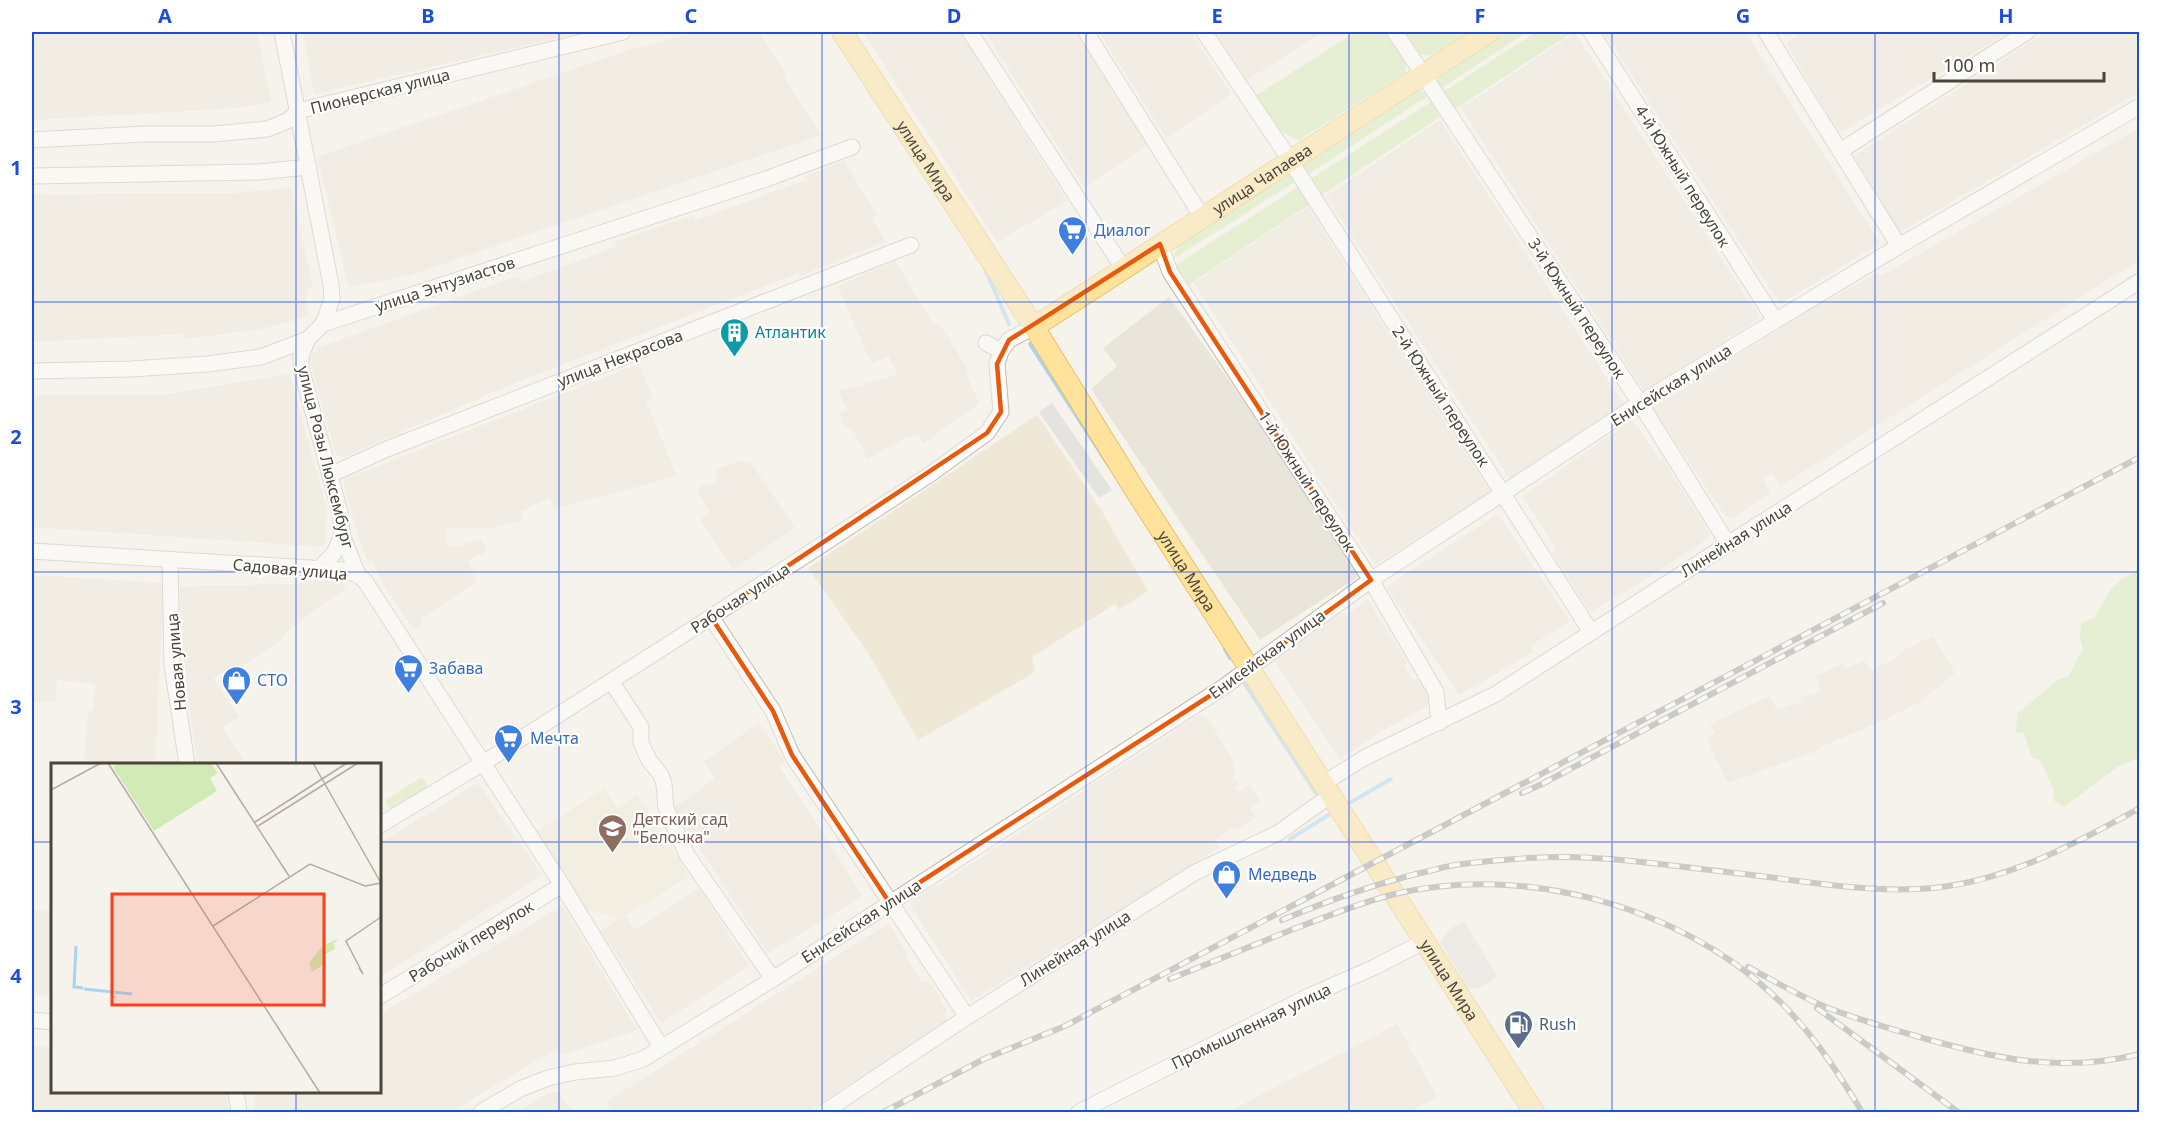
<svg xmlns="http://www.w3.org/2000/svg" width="2171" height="1144" font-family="'Noto Sans',sans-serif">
<rect width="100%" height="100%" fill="#f6f3ec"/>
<!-- residential -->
<g fill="#eae5da">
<path d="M32,32H257L271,102L236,108L32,120Z"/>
<path d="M303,32H583L314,94Z"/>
<path d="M696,32H758L783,69L785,78L821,135L410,275L349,287L317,157L629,50Z"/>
<path d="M863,32H960L1067,201L997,242Z"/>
<path d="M985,32H1075L1148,146L1084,187Z"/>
<path d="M1099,32H1191L1231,94L1166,138Z"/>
<path d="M1215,32H1323L1247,80Z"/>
<path d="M1604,32H1745L1880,243L1780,304Z"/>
<path d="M1804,32H2009L1839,133L1786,43Z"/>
<path d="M2047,32H2139V92L1900,232L1854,156Z"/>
<path d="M1575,33L1760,318L1644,391L1461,108Z"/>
<path d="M1440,120L1624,405L1510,479L1326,196Z"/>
<path d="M2139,128V260L1781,486L1772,474L1763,480L1770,493L1731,520L1724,514L1653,408L1817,306L1878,273L1881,276Z"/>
<path d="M844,161L877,215L872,218L885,241L803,275L796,274L510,385L344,457L336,455L308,355L317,352V348L518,276L521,282L616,247L615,242L693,216L696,220L806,180L805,176Z"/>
<path d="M291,188L313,287L308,288L309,296L305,297L310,316L261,329L183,339L182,334L32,342V194L234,193Z"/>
<path d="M1308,207L1490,492L1375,565L1194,283Z"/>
<path d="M895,261L934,325L938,322L969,371L966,373L979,403L924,443L917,435L907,437L868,459L851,427L845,428L839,413L848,410L838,391L898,375L889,356L873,363L869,359L838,286Z"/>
<path d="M1169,297L1277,447L1359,576L1260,640L1091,389L1117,366L1103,348Z"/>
<path d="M639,364L653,398L646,401L677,476L555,509L549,498L520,511L524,521L488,528H447V545L455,547L482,539L486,552L467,560L477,582L420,619L423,624L414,630L383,584L372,562L368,563L356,529L343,480Z"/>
<path d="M290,374L327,510L325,547L32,527V395H162Z"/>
<path d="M1631,421L1638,427L1660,461L1663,459L1710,535L1706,540L1640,583L1590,612L1552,553L1556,549L1523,496Z"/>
<path d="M739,461L751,463L795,528L733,570L700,520L710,513L698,491L701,486L716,482L715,470Z"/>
<path d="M1498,514L1570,621L1530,646L1533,652L1459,695L1386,587Z"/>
<path d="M32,575L164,583L155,764H84L88,711H93L95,684L57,680L55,702H32Z"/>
<path d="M303,581L342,582L346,588L287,631L279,642L227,676L223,672L213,678L239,717L222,728L246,764H198L190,715L185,664L182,656L180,586L298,584Z"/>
<path d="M1368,600L1407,663L1403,666L1414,680L1420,678L1430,698L1426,707L1385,729L1340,759L1273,659L1344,612L1346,615Z"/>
<path d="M1933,636L1955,673L1923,700L1891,717L1818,748L1817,751L1727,783L1707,738L1715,733L1710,724L1769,696L1777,710L1801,702L1800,698L1822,691L1816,676L1843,663L1848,668L1864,660L1871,671L1899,656L1898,653Z"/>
<path d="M1199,715L1206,716L1235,763L1232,765L1236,772L1232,775L1240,784L1235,787L1237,793L1249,785L1260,801L1250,808L1256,817L1237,829H1231L1215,840L1219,848L971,1001L909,903L936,885L938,886Z"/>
<path d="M759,723L785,761L780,767L863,896L768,953L673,808L715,779L704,761Z"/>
<path d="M478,783L542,875L380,977V843Z"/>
<path d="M699,888L749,966L661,1023L601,930L625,915L635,930Z"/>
<path d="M562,906L637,1030L561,1056L556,1049L451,1112H256L253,1093L255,1092H380V1014Z"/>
<path d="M32,909L52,911V998L32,994Z"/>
<path d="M889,923L908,956L907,959L922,983L929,979L946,1009L945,1015L947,1020L854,1083L852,1082L808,1112H612L606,1102Z"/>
<path d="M1397,1024L1437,1097L1409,1112H1228Z"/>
<path d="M32,1046L52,1048V1092H226L229,1112H32Z"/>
<path d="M551,1092H559L571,1110L576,1112H517Z"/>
</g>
<!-- education -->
<g fill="#efe8d6">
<path d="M1037,415L1100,508L1148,591L1119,610L1115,604L1032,657L1035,672L918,740L868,653L808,568Z"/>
<path d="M605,789L617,808L637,795L689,876L618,920L614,915L587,910L535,832Z"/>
</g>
<!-- green -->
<g fill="#d2eab5">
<path d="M1355,32H1389C1397,45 1408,57 1405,73L1299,140C1278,135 1267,113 1255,96Z"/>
<path d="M1405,32H1470L1431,56L1420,54Z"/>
<path d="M1505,32H1527L1440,89L1437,82L1441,73Z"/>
<path d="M1536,32H1573L1455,109L1443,92Z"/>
<path d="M1414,91H1422L1428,96L1306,176L1301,168L1302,162Z"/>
<path d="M1431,102L1440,117L1320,196L1309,180Z"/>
<path d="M1282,175H1290L1295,182L1172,260L1179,244Z"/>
<path d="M1298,187L1309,205L1187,286L1174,266Z"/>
<path d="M2139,564V758L2120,765L2064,807L2053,800L2054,791L2040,760L2032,758L2024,733L2016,732L2017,714L2060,678H2067L2083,649L2080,638L2081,623L2094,618L2111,589L2122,579L2136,571Z"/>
<path d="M420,778L425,779L427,788L420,794L391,810L385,801Z"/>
</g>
<!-- parking -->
<g fill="#e5e3e0">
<path d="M1052,403L1112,490L1099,498L1039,412Z"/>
<path d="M1464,921L1497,976L1484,986L1469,989L1440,942L1450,929Z"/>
</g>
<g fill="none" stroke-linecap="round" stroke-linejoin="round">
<!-- stream -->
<g stroke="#a9d4f2" stroke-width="4">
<path d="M986,271L1009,324"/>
<path d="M1030,344L1111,469"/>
<path d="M1225,649L1230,658"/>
<path d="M1244,683L1316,793"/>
<path d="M1351,802L1391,779"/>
<path d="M1290,839L1332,813"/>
</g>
<defs>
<g id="minor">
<path d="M282,32L331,285L332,299L323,324"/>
<path d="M970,32L1123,268"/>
<path d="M1086,32L1202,217"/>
<path d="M1204,32L1290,160L1591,632"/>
<path d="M1395,32L1640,403L1728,544"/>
<path d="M1591,32L1775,320"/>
<path d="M1766,32L1899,246"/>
<path d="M32,140L144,134H214L267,129L287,121L298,111L623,32"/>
<path d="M1840,151L2027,32"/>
<path d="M32,176L258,172L309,167"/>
<path d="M1160,244L1170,272L1371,580L1436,692L1439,723"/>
<path d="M308,339L301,355V368L341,516L342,535L358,575"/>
<path d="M986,343L1001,351"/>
<path d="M32,371L131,369L207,364L261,357L308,339L323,324L766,179L852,147"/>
<path d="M330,475L387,449L911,245"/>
<path d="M32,551L342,570L358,575L365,581L562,885L661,1047"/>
<path d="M170,560L172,665L187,764"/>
<path d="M319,569L334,553L342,535"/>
<path d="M711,617L773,711L792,755L967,1017"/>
<path d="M611,681L641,727V743L649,760L661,775L664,784L666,808L687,855L773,979"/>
<path d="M1324,783L1364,758L1496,694L1728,544L2140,281"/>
<path d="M380,825L488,760L711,617L932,473L987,433L1001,412L997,364L1001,351L1009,340L1034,327"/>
<path d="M380,996L562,885"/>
<path d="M32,1020L52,1022"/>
<path d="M236,1092L239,1112"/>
<path d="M481,1112L520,1089L548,1078L575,1072L615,1068L643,1059L773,979L1222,688L1371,580L1640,403L1899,246L2140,106"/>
<path d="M824,1112L967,1017L1194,873L1278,833L1331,795"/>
<path d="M1079,1112L1311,995L1375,967L1425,941"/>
</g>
<g id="major">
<path id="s1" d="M842,32L1034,327L1133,487L1534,1112"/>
<path id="s2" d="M1034,327L1489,32"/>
</g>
</defs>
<!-- minor casing -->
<use href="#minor" stroke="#c2bbae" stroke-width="17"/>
<!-- major casing -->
<use href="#major" stroke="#e6c16a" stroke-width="22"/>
<!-- minor -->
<use href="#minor" stroke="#fff" stroke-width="15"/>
<!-- major -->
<use href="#major" stroke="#ffe39c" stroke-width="20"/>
<defs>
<g id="rail">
<path d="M1522,793L1542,784L1883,603"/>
<path d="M1282,920C1327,901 1372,885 1420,873C1431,871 1443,867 1455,865C1492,860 1531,857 1568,857C1624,858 1680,867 1735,873C1800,880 1868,894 1934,888C2010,880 2074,844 2140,808"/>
<path d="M1748,967C1772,980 1796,994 1821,1005C1852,1018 1884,1027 1916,1036C1992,1058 2060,1074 2140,1054"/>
<path d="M1170,979C1212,962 1254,945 1296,928C1329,916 1361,902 1395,894C1522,864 1677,905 1772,994C1809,1028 1836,1069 1862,1112"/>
<path d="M1817,1008L1958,1112"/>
<path d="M884,1112L984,1059L1065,1026L2140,457"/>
</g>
</defs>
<!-- rail casing -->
<use href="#rail" stroke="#9a9a9a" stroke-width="6"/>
<!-- rail -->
<use href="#rail" stroke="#fff" stroke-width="4" stroke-dasharray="11" stroke-linecap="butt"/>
</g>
<!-- marked area -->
<path d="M0 0H2171V1144H0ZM1160,244L1170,272L1371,580L1222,688L889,902L792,755L773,711L711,617L987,433L1001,412L997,364L1009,340Z" fill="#f6f3ec" fill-opacity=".55" fill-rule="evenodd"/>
<path fill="none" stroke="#e8590c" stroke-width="4.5" stroke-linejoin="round" d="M1160,244L1170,272L1371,580L1222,688L889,902L792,755L773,711L711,617L987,433L1001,412L997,364L1009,340Z"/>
<!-- grid -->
<path fill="none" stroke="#1d4ed8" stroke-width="1.5" stroke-opacity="0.55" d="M296,32V764M559,32V1112M822,32V1112M1086,32V1112M1349,32V1112M1612,32V1112M1875,32V1112M32,302H2140M32,572H2140M32,842H52M380,842H2140M296,1092V1112"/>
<!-- icons -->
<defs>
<symbol id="supermarket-pin" viewBox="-11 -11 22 30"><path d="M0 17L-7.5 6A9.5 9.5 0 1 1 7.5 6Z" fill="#3f7fe0" stroke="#fff"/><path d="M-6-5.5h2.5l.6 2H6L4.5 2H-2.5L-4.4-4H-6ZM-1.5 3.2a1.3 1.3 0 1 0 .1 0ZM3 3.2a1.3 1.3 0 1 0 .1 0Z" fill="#fff"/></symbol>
<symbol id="building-pin" viewBox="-11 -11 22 30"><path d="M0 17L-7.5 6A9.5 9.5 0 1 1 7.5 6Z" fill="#0f9aa8" stroke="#fff"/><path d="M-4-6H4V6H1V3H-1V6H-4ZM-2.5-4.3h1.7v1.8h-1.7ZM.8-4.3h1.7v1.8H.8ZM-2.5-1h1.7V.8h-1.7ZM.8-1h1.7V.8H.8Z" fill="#fff"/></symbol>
<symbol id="shop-pin" viewBox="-11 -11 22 30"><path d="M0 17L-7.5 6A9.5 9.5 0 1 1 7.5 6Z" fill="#3f7fe0" stroke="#fff"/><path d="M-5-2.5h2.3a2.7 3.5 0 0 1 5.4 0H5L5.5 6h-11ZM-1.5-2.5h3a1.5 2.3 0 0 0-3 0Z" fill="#fff"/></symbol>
<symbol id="school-pin" viewBox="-11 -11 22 30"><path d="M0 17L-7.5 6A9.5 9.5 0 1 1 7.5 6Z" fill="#8d6e63" stroke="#fff"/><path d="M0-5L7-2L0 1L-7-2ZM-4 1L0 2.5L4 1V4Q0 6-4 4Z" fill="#fff"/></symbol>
<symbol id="fuel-pin" viewBox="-11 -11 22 30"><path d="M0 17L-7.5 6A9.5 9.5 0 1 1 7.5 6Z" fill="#5c6f8a" stroke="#fff"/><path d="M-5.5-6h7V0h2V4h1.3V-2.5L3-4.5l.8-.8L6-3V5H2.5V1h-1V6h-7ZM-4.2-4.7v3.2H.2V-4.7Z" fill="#fff"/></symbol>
</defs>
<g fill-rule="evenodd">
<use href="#supermarket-pin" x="1056" y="214" width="33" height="45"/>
<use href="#building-pin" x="718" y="316" width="33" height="45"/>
<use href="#supermarket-pin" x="392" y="652" width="33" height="45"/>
<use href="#shop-pin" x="220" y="664" width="33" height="45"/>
<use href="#supermarket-pin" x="492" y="722" width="33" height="45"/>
<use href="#school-pin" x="596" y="812" width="33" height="45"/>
<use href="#shop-pin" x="1210" y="858" width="33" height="45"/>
<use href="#fuel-pin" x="1502" y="1008" width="33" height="45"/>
</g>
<g text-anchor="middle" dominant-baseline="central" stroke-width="4.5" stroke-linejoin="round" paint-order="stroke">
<!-- street labels -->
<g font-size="16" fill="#4b4439" stroke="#fff">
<text transform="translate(380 91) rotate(-14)">Пионерская улица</text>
<text stroke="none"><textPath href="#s1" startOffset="154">улица Мира</textPath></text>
<text transform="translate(1683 176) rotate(58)">4-й Южный переулок</text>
<text stroke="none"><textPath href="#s2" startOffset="272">улица Чапаева</textPath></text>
<text transform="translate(445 284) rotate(-18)">улица Энтузиастов</text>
<text transform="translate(1577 308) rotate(57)">3-й Южный переулок</text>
<text transform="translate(620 358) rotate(-21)">улица Некрасова</text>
<text transform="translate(1671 385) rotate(-32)">Енисейская улица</text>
<text transform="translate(1441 396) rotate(57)">2-й Южный переулок</text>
<text transform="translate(326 457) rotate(76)">улица Розы Люксембург</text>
<text transform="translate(1307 481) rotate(57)">1-й Южный переулок</text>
<text transform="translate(1736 539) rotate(-32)">Линейная улица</text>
<text transform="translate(290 569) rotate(5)">Садовая улица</text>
<text stroke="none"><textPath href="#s1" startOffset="640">улица Мира</textPath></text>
<text transform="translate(740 598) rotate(-33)">Рабочая улица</text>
<text transform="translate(1267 654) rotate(-36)">Енисейская улица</text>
<text transform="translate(176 662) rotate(-95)">Новая улица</text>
<text transform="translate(861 921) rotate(-33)">Енисейская улица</text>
<text transform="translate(471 941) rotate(-31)">Рабочий переулок</text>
<text transform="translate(1075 948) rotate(-32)">Линейная улица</text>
<text stroke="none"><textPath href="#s1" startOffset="1126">улица Мира</textPath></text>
<text transform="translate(1251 1026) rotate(-26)">Промышленная улица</text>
</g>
<!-- shop labels -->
<g font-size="16" fill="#366cbe" stroke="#fff" text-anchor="start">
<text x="1094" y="230">Диалог</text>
<text x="429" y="668">Забава</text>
<text x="257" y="680">СТО</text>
<text x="530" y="738">Мечта</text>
<text x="1248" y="874">Медведь</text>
</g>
<!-- culture labels -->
<g font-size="16" fill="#0d838f" stroke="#fff" text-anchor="start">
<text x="755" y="332">Атлантик</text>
</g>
<!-- education labels -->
<g font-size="16" fill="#785e54" stroke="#fff" text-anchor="start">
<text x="633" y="819">Детский сад<tspan x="633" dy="18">"Белочка"</tspan></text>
</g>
<!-- service labels -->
<g font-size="16" fill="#4e5e75" stroke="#fff" text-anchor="start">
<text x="1539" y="1024">Rush</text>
</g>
</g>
<!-- overview -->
<g transform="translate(51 763)">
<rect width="330" height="330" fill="#f6f3ec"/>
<path d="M68,0H160L167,10L159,15L166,28L103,68L62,4ZM289,175L283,180L284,186L272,192L275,200L261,209L258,200L271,183Z" fill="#d2eab5"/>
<path fill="none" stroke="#a9d4f2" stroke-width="3" d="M25,183L23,224L32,225M33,226L81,231"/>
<path fill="none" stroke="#b2ada4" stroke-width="1.5" d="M57,0L269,330M165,0L238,113M262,0L330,120M0,27L50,0M204,59L296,0M207,63L307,0M162,163L259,101L314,123L330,120M308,205L312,211L295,178L330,154"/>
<path fill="#fc3f1d" fill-opacity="0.15" stroke="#fc3f1d" stroke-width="3" d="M61,131H273V242H61Z"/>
<rect width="330" height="330" fill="none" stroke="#4b4439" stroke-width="3"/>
</g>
<!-- border -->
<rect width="2171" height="1144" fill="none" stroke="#ffffff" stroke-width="66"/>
<!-- scale -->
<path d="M1934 72v9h170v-9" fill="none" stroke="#4b4439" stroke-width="3"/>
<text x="1943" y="72" font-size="18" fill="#4b4439" stroke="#ffffff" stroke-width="4.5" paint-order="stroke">100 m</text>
<rect x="33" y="33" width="2105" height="1078" fill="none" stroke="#1d4ed8" stroke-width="2"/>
<g font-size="20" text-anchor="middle" font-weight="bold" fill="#1d4ed8">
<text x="165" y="23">A</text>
<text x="428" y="23">B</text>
<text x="691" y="23">C</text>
<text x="954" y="23">D</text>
<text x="1217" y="23">E</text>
<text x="1480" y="23">F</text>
<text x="1743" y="23">G</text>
<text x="2006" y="23">H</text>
<text x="16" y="175">1</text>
<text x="16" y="444">2</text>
<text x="16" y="714">3</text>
<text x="16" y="983">4</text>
</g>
</svg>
